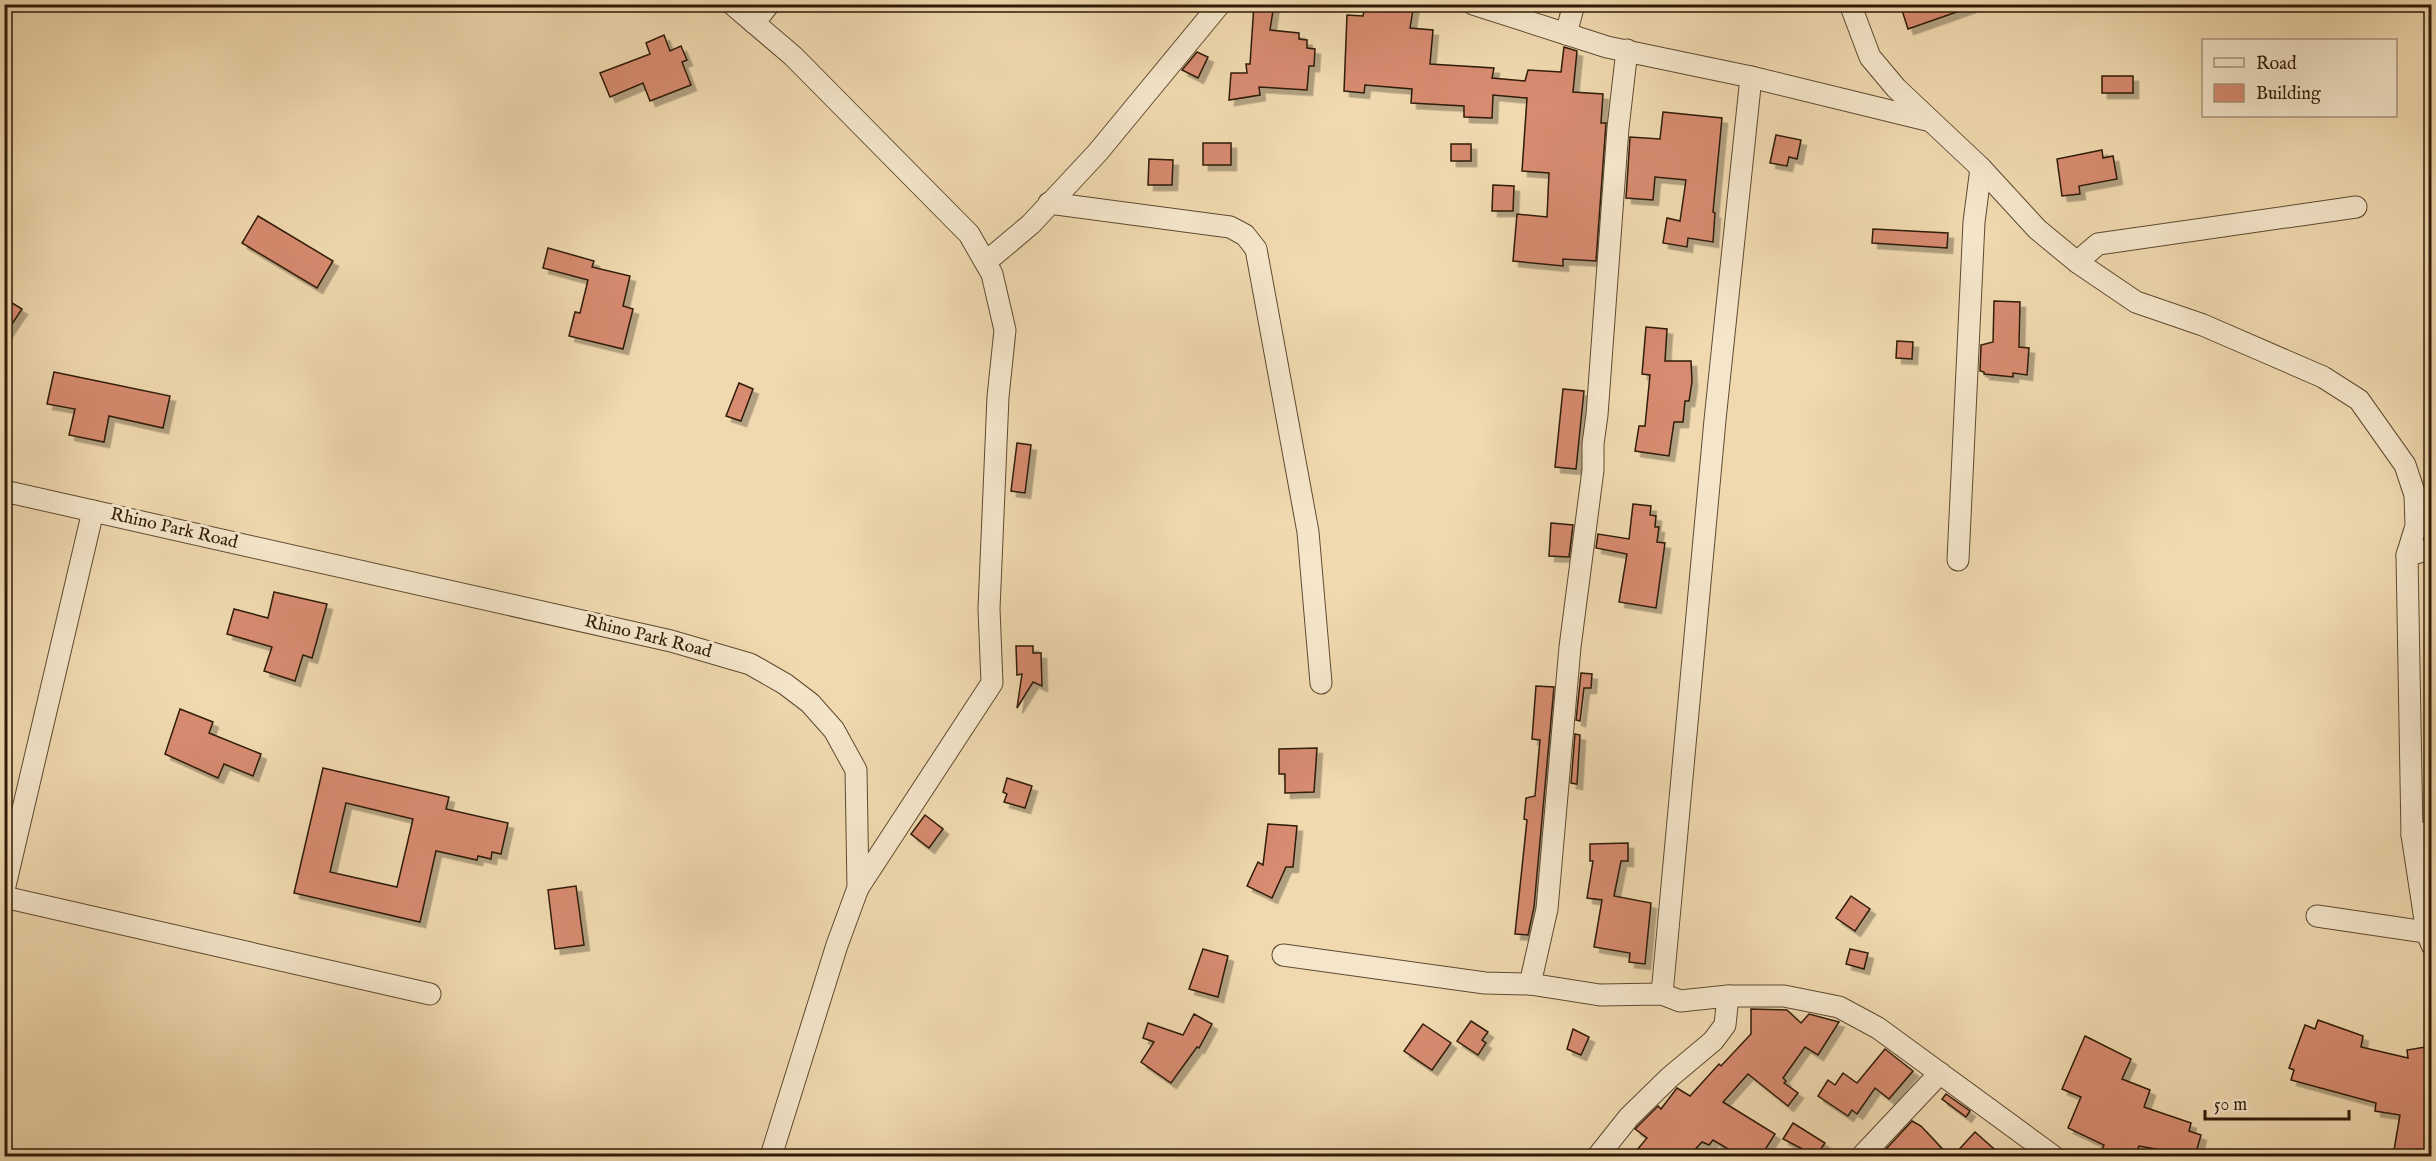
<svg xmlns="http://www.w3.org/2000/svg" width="2436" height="1161" font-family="'IM FELL English',serif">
<defs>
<filter id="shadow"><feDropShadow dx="5.5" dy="5.5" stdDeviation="0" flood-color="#0004"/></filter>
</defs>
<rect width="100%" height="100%" fill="#f0d9af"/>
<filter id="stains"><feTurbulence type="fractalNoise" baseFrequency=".00333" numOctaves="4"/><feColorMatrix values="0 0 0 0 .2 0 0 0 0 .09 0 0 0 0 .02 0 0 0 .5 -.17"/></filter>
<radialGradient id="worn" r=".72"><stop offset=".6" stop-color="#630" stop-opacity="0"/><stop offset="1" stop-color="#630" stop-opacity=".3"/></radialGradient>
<!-- building -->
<g fill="#d78b70" stroke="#2f1b07" stroke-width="1.5" fill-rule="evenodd" filter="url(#shadow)">
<path d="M1254,4H1274L1270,30L1299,33V39L1307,40V48L1315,49L1314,66H1309L1307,90L1259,87L1260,95L1229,100L1231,73H1247L1246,64H1250Z"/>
<path d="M1365,4H1414L1410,28L1433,30L1430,64L1494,68L1492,78L1525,81L1528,70L1561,72L1564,47L1577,51L1573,92L1603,94L1601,123H1606L1596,261L1563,259V266L1513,261L1517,214L1547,217L1549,173L1522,171L1527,98L1493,95L1492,118L1464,117V106L1411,103L1412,89L1365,85L1364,93L1344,91L1347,15L1363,16Z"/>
<path d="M1900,4H1971V7L1908,29Z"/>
<path d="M664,35L670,51L681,46L687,60L682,62L691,85L650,101L643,83L610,97L600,73L650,54L646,43Z"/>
<path d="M1197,52L1208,57L1198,78L1182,70Z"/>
<rect x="2102" y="76" width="31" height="17"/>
<path d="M1663,112L1722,118L1713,212L1715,213L1713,242L1688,238L1687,247L1663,243L1667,218L1680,221L1686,180L1655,177L1653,200L1626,198L1630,137L1660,139Z"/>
<path d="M1776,135L1801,140L1797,159L1789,157L1787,166L1770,163Z"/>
<rect x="1203" y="143" width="28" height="22"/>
<rect x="1451" y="144" width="20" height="17"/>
<path d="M2102,150L2103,158L2113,156L2117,179L2079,186L2080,194L2062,196L2057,159Z"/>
<path d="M1149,159L1173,160L1172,185H1148Z"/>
<path d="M1493,185L1514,186L1513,211H1492Z"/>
<path d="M258,216L333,261L317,288L242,243Z"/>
<path d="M1873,229L1948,233L1947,248L1872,243Z"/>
<path d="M548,248L594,261L592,267L630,276L623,306L633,309L623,349L569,336L575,312L580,313L588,280L543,268Z"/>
<path d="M4,298L22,309L4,336Z"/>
<path d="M1994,301L2020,302L2019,347L2029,348L2027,375L2013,373V377L1984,374V372L1980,371L1981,345L1993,342Z"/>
<path d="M1646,327L1667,329L1665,361H1691L1692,382L1689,401H1685L1683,422H1674L1669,456L1635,451L1639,426H1645L1650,375L1642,374Z"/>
<path d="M1897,341L1913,342L1912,359L1896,358Z"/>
<path d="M54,372L170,396L163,428L109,416L104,442L69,435L75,409L47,404Z"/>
<path d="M739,383L753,389L741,421L726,416Z"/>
<path d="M1563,389L1584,391L1576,469L1555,467Z"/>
<path d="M1017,443L1031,445L1025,493L1011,491Z"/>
<path d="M1633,504L1651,506L1650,515L1656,516L1655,527H1659L1657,542L1665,543L1656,608L1619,602L1627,554L1596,548L1598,534L1629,539Z"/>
<path d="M1551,523L1573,525L1569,557L1549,556Z"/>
<path d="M274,592L327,604L312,658L303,655L295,681L264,671L272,647L227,634L234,609L268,618Z"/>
<path d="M1016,646H1033V653H1041L1042,686L1033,682L1017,708L1022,674L1017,675Z"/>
<path d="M1581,673L1592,674L1591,688H1584L1580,721L1576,720Z"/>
<path d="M1536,686L1554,687L1534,907L1528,935L1515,934L1527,820L1524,819L1526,798L1535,796L1540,740L1532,739Z"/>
<path d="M180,709L213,722L209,733L261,754L253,776L224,764L218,778L165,754Z"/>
<path d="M1575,734L1580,735L1577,784L1571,783Z"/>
<path d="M1317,748L1314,792L1285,793V774H1279V749Z"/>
<path d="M323,768L449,797L446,809L508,823L501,854L492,852L491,859L478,856L477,860L436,851L420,922L294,893ZM346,803L413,819L397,887L330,872Z"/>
<path d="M1007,778L1032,786L1025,808L1004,802L1007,794L1003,792Z"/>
<path d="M925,815L943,829L929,848L911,834Z"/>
<path d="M1268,824L1297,826L1293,867H1286L1272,898L1247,886L1258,862L1263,865Z"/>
<path d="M1628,843V861H1621L1614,896L1651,903L1645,964L1629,962L1630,953L1594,947L1602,900L1587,898L1593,861H1590V844Z"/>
<path d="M576,886L584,945L555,949L548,890Z"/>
<path d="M1851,896L1870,909L1855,931L1836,918Z"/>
<path d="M1203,949L1228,956L1218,997L1189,989Z"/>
<path d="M1850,949L1868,953L1864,969L1846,964Z"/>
<path d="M1751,1009L1787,1010L1801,1023L1809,1014L1839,1022L1818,1055L1805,1047L1783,1078L1786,1081L1784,1083L1798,1093L1788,1106L1748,1074L1723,1102L1775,1134L1761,1156H1740L1713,1140L1709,1145L1702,1142L1689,1156H1632L1647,1138L1635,1129L1658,1106L1661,1109L1677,1088L1690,1096L1719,1064L1721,1066L1751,1034Z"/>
<path d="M1194,1014L1212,1024L1199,1048L1197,1047L1171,1083L1141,1062L1154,1042L1143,1038L1148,1023L1183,1035Z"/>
<path d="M2318,1020L2363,1036L2361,1047L2408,1058L2407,1050L2425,1047L2432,1090V1151L2415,1149L2414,1156H2393L2400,1115L2375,1111L2376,1103L2291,1080L2294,1070L2289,1068L2305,1025L2315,1029Z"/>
<path d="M1471,1021L1488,1032L1482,1040L1486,1043L1478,1055L1457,1041Z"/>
<path d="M1423,1024L1451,1043L1432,1070L1404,1051Z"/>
<path d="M1573,1029L1589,1037L1581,1055L1567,1049Z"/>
<path d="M2085,1036L2131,1059L2122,1079L2150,1090L2144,1107L2191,1123L2189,1131L2201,1135L2195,1156L2139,1146L2134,1156H2099L2104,1145L2068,1128L2081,1097L2062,1089Z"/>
<path d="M1885,1049L1913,1071L1889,1099L1875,1088L1857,1114L1852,1110L1848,1116L1818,1096L1828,1080L1835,1085L1843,1073L1857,1083Z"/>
<path d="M1946,1094L1970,1111L1966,1117L1942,1099Z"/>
<path d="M1912,1121L1921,1126L1949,1156H1897L1886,1149Z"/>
<path d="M1793,1123L1825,1143L1816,1156L1783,1139Z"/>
<path d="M1975,1132L2002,1156H1953Z"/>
</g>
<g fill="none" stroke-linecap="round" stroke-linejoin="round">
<defs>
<g id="minor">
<path d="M732,4L793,56L969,234L992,274L1005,330L998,397L989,609L992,683L858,888"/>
<path d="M1473,4L1607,47L1751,77L1927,120"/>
<path d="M1850,4L1870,57L1896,88L1981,168L2037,229L2077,262L2136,302L2203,325L2323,377L2359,400L2405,465L2415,495L2416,526L2407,555L2412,835L2427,933L2432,945"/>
<path d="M754,23L769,4"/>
<path d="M1566,34L1574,4"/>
<path d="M1049,203L1230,227L1245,235L1256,249L1308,532L1321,683"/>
<path d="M987,261L1031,224L1098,152L1220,4"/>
<path d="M2077,262L2098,244L2356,207"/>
<path d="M4,491L671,641L750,664L785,684L810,703L834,730L856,770L858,888L837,945L771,1156"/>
<path d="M2407,555L2432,549"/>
<path d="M1958,560L1974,222L1981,168"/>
<path d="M2412,835L2432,832"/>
<path d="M4,890L93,511"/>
<path d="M4,897L430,994"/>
<path d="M2317,916L2432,933"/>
<path d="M1283,955L1485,983L1530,984L1600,995L1662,994L1680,1001L1728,996H1784L1839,1007L1878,1028L2053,1156"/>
<path d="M1530,984L1547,909L1570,647L1593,470V444L1597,415L1618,128L1627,50"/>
<path d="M1662,994L1715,420L1751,77"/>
<path d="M1598,1156L1629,1117L1670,1077L1713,1041L1725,1025L1728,996"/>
<path d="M1862,1156L1940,1073"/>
</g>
</defs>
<!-- minor casing -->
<use href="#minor" stroke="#5f4a31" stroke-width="23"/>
<!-- minor -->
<use href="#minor" stroke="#f5e6cb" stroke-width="21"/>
</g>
<g text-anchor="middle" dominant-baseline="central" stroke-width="6" stroke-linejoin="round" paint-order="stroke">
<!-- street labels -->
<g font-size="18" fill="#2f1b07" stroke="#f5e6cb">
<text transform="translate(174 529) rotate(13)">Rhino Park Road</text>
<text transform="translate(648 637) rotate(14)">Rhino Park Road</text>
</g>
</g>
<!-- margin -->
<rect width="2436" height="1161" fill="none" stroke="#f0d9af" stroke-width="24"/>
<rect x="6" y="6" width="2424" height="1149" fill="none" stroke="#2f1b07" stroke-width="3"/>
<rect x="12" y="12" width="2412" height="1137" fill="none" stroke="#2f1b07" stroke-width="1.5"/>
<!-- legend -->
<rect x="2202" y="39" width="195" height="78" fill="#f5e6cb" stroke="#a6957d" stroke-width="1.5"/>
<rect x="2214" y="58" width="30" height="9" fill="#f5e6cb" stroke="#a6957d" stroke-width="1.5"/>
<text x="2256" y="69" font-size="18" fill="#2f1b07">Road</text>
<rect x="2214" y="84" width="30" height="18" fill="#d78b70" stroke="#a6957d" stroke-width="1.5"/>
<text x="2256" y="99" font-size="18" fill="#2f1b07">Building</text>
<!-- scale -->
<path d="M2205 1110v9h144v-9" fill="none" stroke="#2f1b07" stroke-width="3"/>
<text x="2214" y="1110" font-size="18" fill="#2f1b07" stroke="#f5e6cb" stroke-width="4.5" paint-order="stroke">50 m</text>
<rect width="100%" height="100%" filter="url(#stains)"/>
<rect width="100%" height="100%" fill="url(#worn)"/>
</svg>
